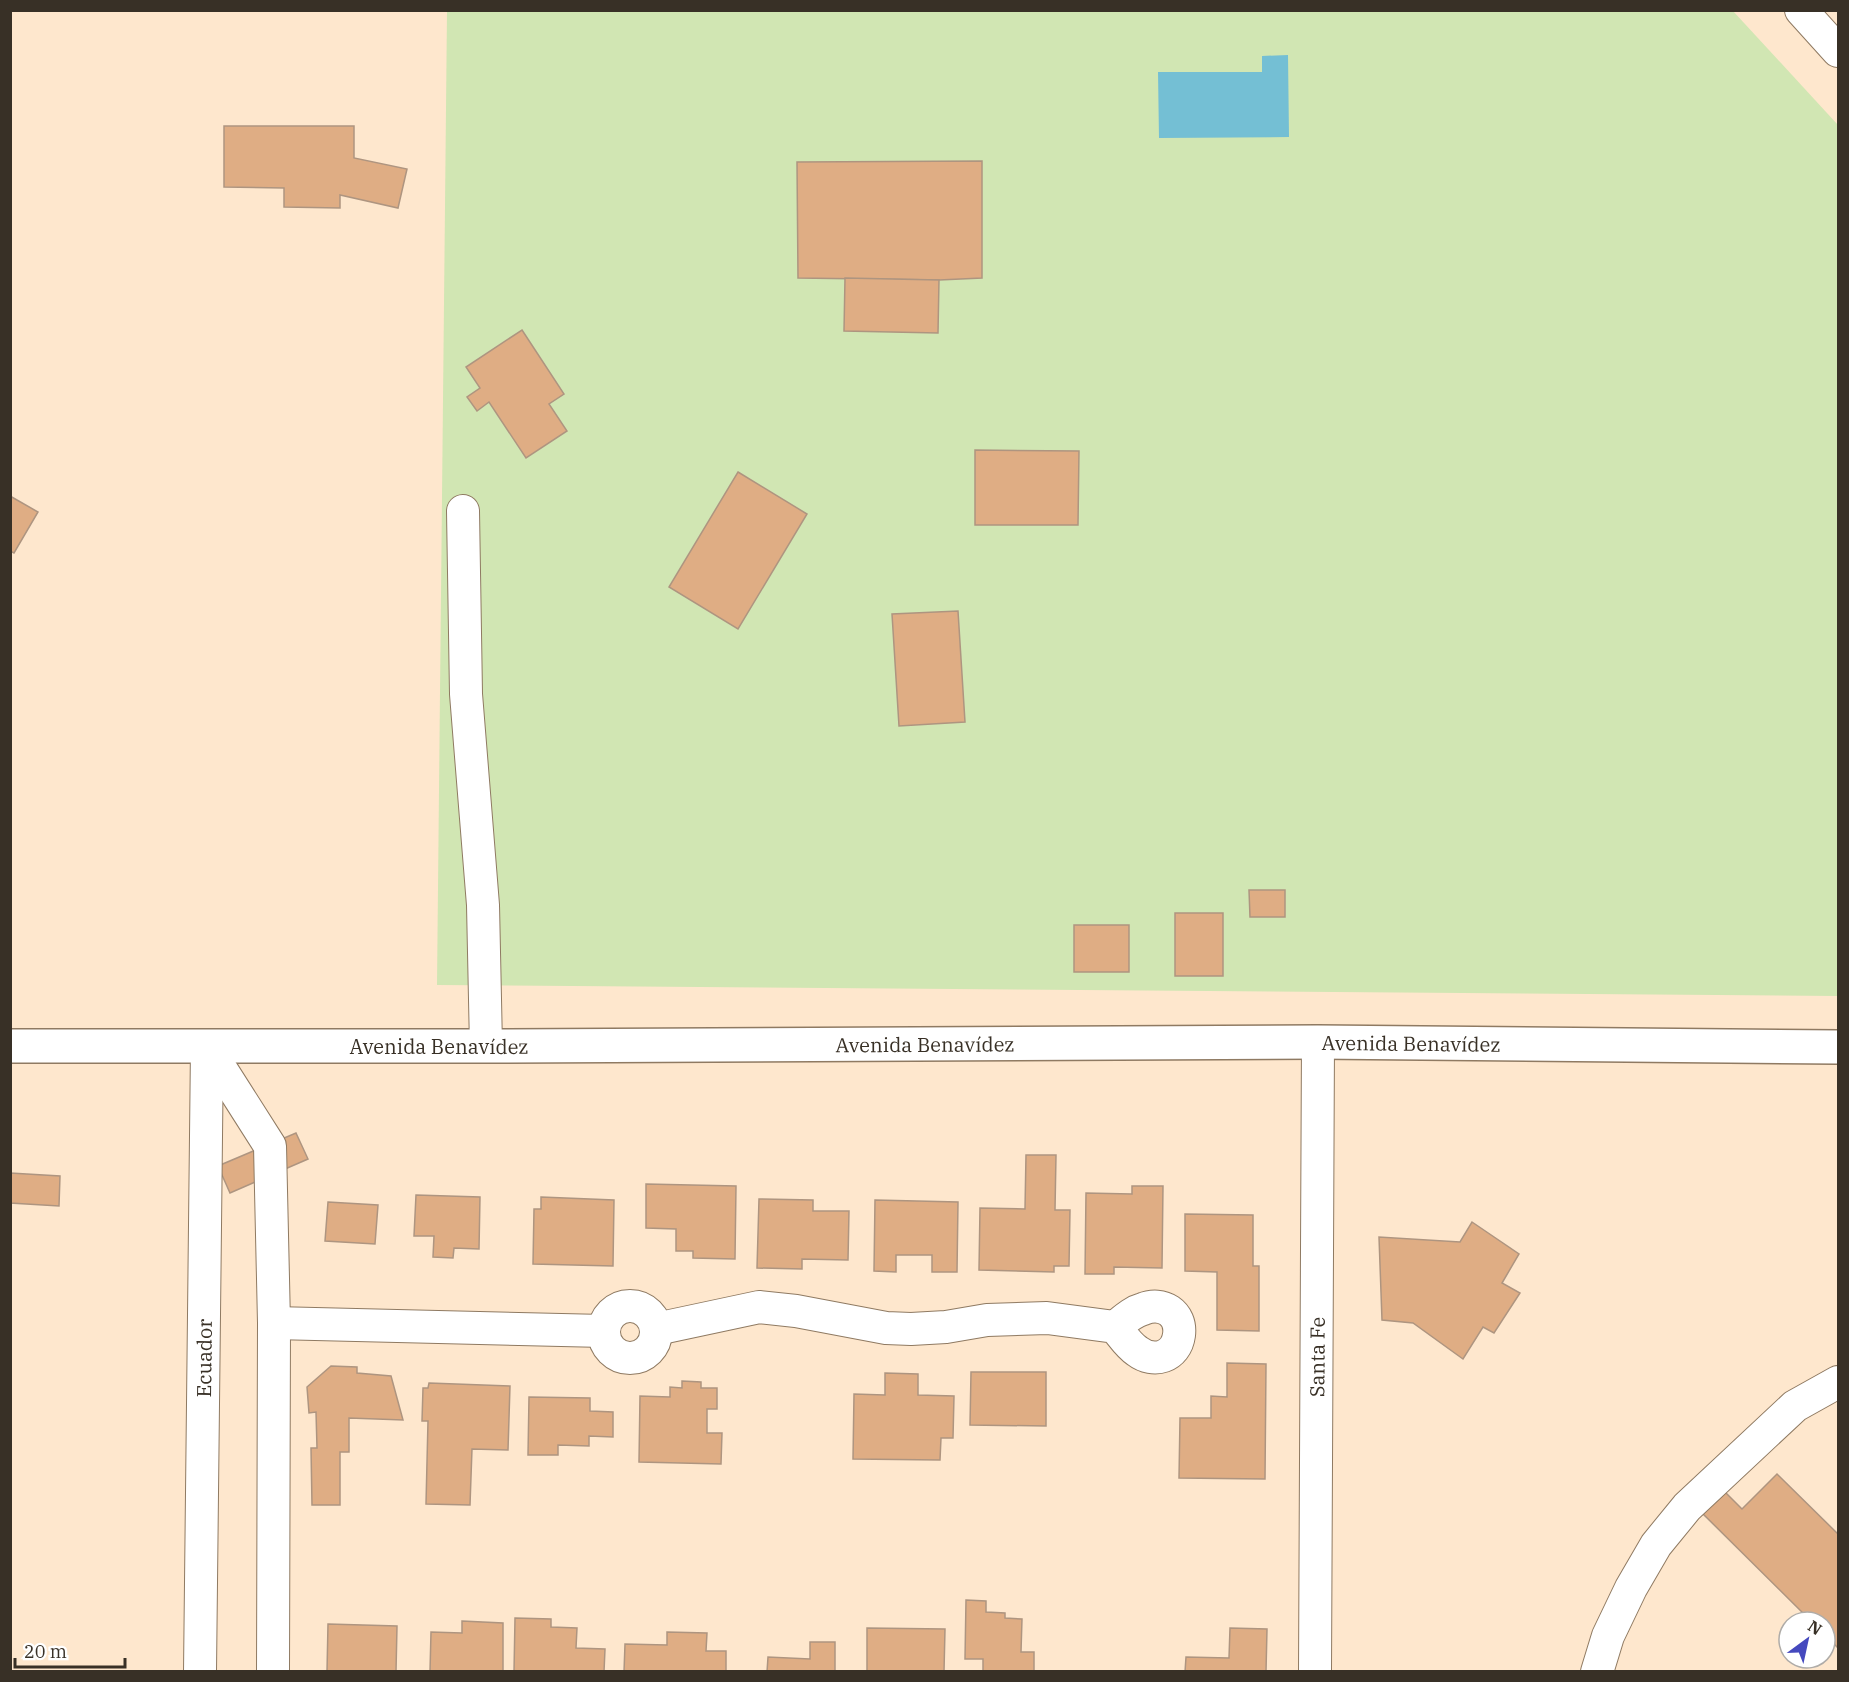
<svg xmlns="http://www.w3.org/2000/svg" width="1849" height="1682" font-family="'IBM Plex Serif',serif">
<rect width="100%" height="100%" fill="#fee7cd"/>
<!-- green -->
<path fill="#d1e6b3" d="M447,11H1733L1838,125V996L437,985Z"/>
<!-- water -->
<path fill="#74bfd4" d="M1288,55L1289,137L1159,138L1158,72H1262V56Z"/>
<!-- building -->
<g fill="#dfad84" stroke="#ae9580" stroke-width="1.5">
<path d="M224,126H354V158L407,169L398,208L340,195V208L284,207V188L224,187Z"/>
<path d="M982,161V278L939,280L798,278L797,162Z"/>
<path d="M845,278L939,280L938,333L844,331Z"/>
<path d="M522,330L564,394L549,404L567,431L526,458L489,402L477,411L467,397L480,388L466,367Z"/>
<path d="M975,450L1079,451L1078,525H975Z"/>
<path d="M738,472L807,514L738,629L669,587Z"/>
<path d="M10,496L38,512L14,553L10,551Z"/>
<path d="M958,611L965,722L899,726L892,614Z"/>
<path d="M1249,890H1285V917H1250Z"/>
<rect x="1175" y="913" width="48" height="63"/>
<rect x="1074" y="925" width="55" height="47"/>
<path d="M296,1133L308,1159L230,1193L218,1166Z"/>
<path d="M1026,1155H1056L1055,1210H1070L1069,1266H1054V1272L979,1270L980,1208L1025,1209Z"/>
<path d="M10,1173L60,1176L59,1206L10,1203Z"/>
<path d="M646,1184L736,1186L735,1259L693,1258V1251H676V1229L646,1228Z"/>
<path d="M1132,1186H1163L1162,1268L1114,1267V1274H1085L1086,1193L1132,1194Z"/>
<path d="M416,1195L480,1197L479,1249L454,1248L453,1258L433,1257L434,1236H414Z"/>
<path d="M541,1197L614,1200L613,1266L533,1264L534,1209H541Z"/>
<path d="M759,1199L813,1200V1211H849L848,1260L802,1259V1269L757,1268Z"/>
<path d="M875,1200L958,1202L957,1272H932V1255H896V1272L874,1271Z"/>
<path d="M328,1202L378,1205L375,1244L325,1241Z"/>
<path d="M1185,1214L1253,1215V1266H1259V1331L1217,1330V1272L1185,1271Z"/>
<path d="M1472,1222L1519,1254L1502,1283L1520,1293L1494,1333L1483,1327L1463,1359L1413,1323L1382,1320L1379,1237L1460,1242Z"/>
<path d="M1227,1363L1266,1364L1265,1479L1179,1478L1180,1418H1211V1396L1227,1397Z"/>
<path d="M331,1366L357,1367V1373L391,1376L403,1420L349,1418V1452H340V1505H312L311,1448H317L316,1412L309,1413L307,1387Z"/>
<path d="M971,1372H1046V1426L970,1425Z"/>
<path d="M885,1373L918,1374V1395L954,1396L953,1438H941L940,1460L853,1459L854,1394L885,1395Z"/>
<path d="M682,1381L701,1382V1388H717V1409H707V1433H722L721,1464L639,1462L640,1396L670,1397V1387L682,1388Z"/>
<path d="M429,1383L510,1386L508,1450L472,1449L470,1505L426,1504L428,1421H422L423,1388H428Z"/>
<path d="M529,1397L590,1398V1411L613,1412V1437L589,1436V1446L558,1445V1455H528Z"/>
<path d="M1777,1474L1838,1534V1648L1825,1634V1622H1812L1698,1509L1720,1487L1742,1509Z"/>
<path d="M966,1600L986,1601V1612L1005,1613V1618L1022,1619L1021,1652H1034V1672H983V1659H965Z"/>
<path d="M515,1618L551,1619V1627L577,1628L576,1648L605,1649L604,1672H514Z"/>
<path d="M462,1621L503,1623V1672H430L431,1632L462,1633Z"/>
<path d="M328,1624L397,1626L396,1672H327Z"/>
<path d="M867,1628L945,1629L944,1672H867Z"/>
<path d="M1230,1628L1267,1629L1266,1672H1185L1186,1657L1229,1658Z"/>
<path d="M667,1632L707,1633L706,1651H726V1672H624L625,1644L667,1645Z"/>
<path d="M810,1642H835V1672H767L768,1657L810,1659Z"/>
</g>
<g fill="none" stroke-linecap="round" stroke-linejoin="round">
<defs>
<g id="street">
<path d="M1801,10L1838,51"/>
<path d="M463,511L466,694L483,905L486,1046"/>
<path d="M207,1047L270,1146L274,1323L273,1672"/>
<circle cx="630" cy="1332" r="26"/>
<path d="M274,1323L604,1331"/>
<path d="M656,1329L759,1307L796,1311L886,1328L911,1329L946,1327L987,1320L1047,1318L1115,1327C1122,1335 1128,1345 1137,1351C1154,1364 1176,1357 1179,1335C1182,1313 1162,1301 1143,1309C1132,1312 1124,1320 1115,1327"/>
<path id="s1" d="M200,1672L207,1047"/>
<path id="s2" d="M1315,1672L1318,1042"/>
<path d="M1597,1672L1608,1636L1631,1588L1656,1545L1687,1507L1795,1406L1838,1382"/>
</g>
<g id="secondary">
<path id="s3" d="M10,1046H486L1318,1042L1838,1047"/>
</g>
</defs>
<!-- street casing -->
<use href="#street" stroke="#8f7a62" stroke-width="34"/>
<!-- secondary casing -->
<use href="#secondary" stroke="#8f7a62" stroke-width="36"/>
<!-- street -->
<use href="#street" stroke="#fff" stroke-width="32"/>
<!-- secondary -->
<use href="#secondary" stroke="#fff" stroke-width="33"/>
</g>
<g text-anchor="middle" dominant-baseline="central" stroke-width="5" stroke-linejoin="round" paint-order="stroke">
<!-- street labels -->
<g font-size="20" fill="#383026" stroke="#fff">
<text stroke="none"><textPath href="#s3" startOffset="1401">Avenida Benavídez</textPath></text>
<text stroke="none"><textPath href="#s3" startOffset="915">Avenida Benavídez</textPath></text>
<text stroke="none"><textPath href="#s3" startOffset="429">Avenida Benavídez</textPath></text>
<text stroke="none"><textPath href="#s2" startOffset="315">Santa Fe</textPath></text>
<text stroke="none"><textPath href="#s1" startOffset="314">Ecuador</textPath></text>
</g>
</g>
<!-- border -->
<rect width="1849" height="1682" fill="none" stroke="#383026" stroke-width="24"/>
<!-- north arrow -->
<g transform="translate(1807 1640) rotate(33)"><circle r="28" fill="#ffffff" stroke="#afaca8" stroke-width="1.5"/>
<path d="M0-4.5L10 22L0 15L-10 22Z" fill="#4549be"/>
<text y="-9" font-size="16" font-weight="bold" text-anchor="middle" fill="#383026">N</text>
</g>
<!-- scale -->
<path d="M15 1658v9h110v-9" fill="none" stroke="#383026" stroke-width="3"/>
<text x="24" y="1658" font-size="18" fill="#383026" stroke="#ffffff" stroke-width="4.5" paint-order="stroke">20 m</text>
</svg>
